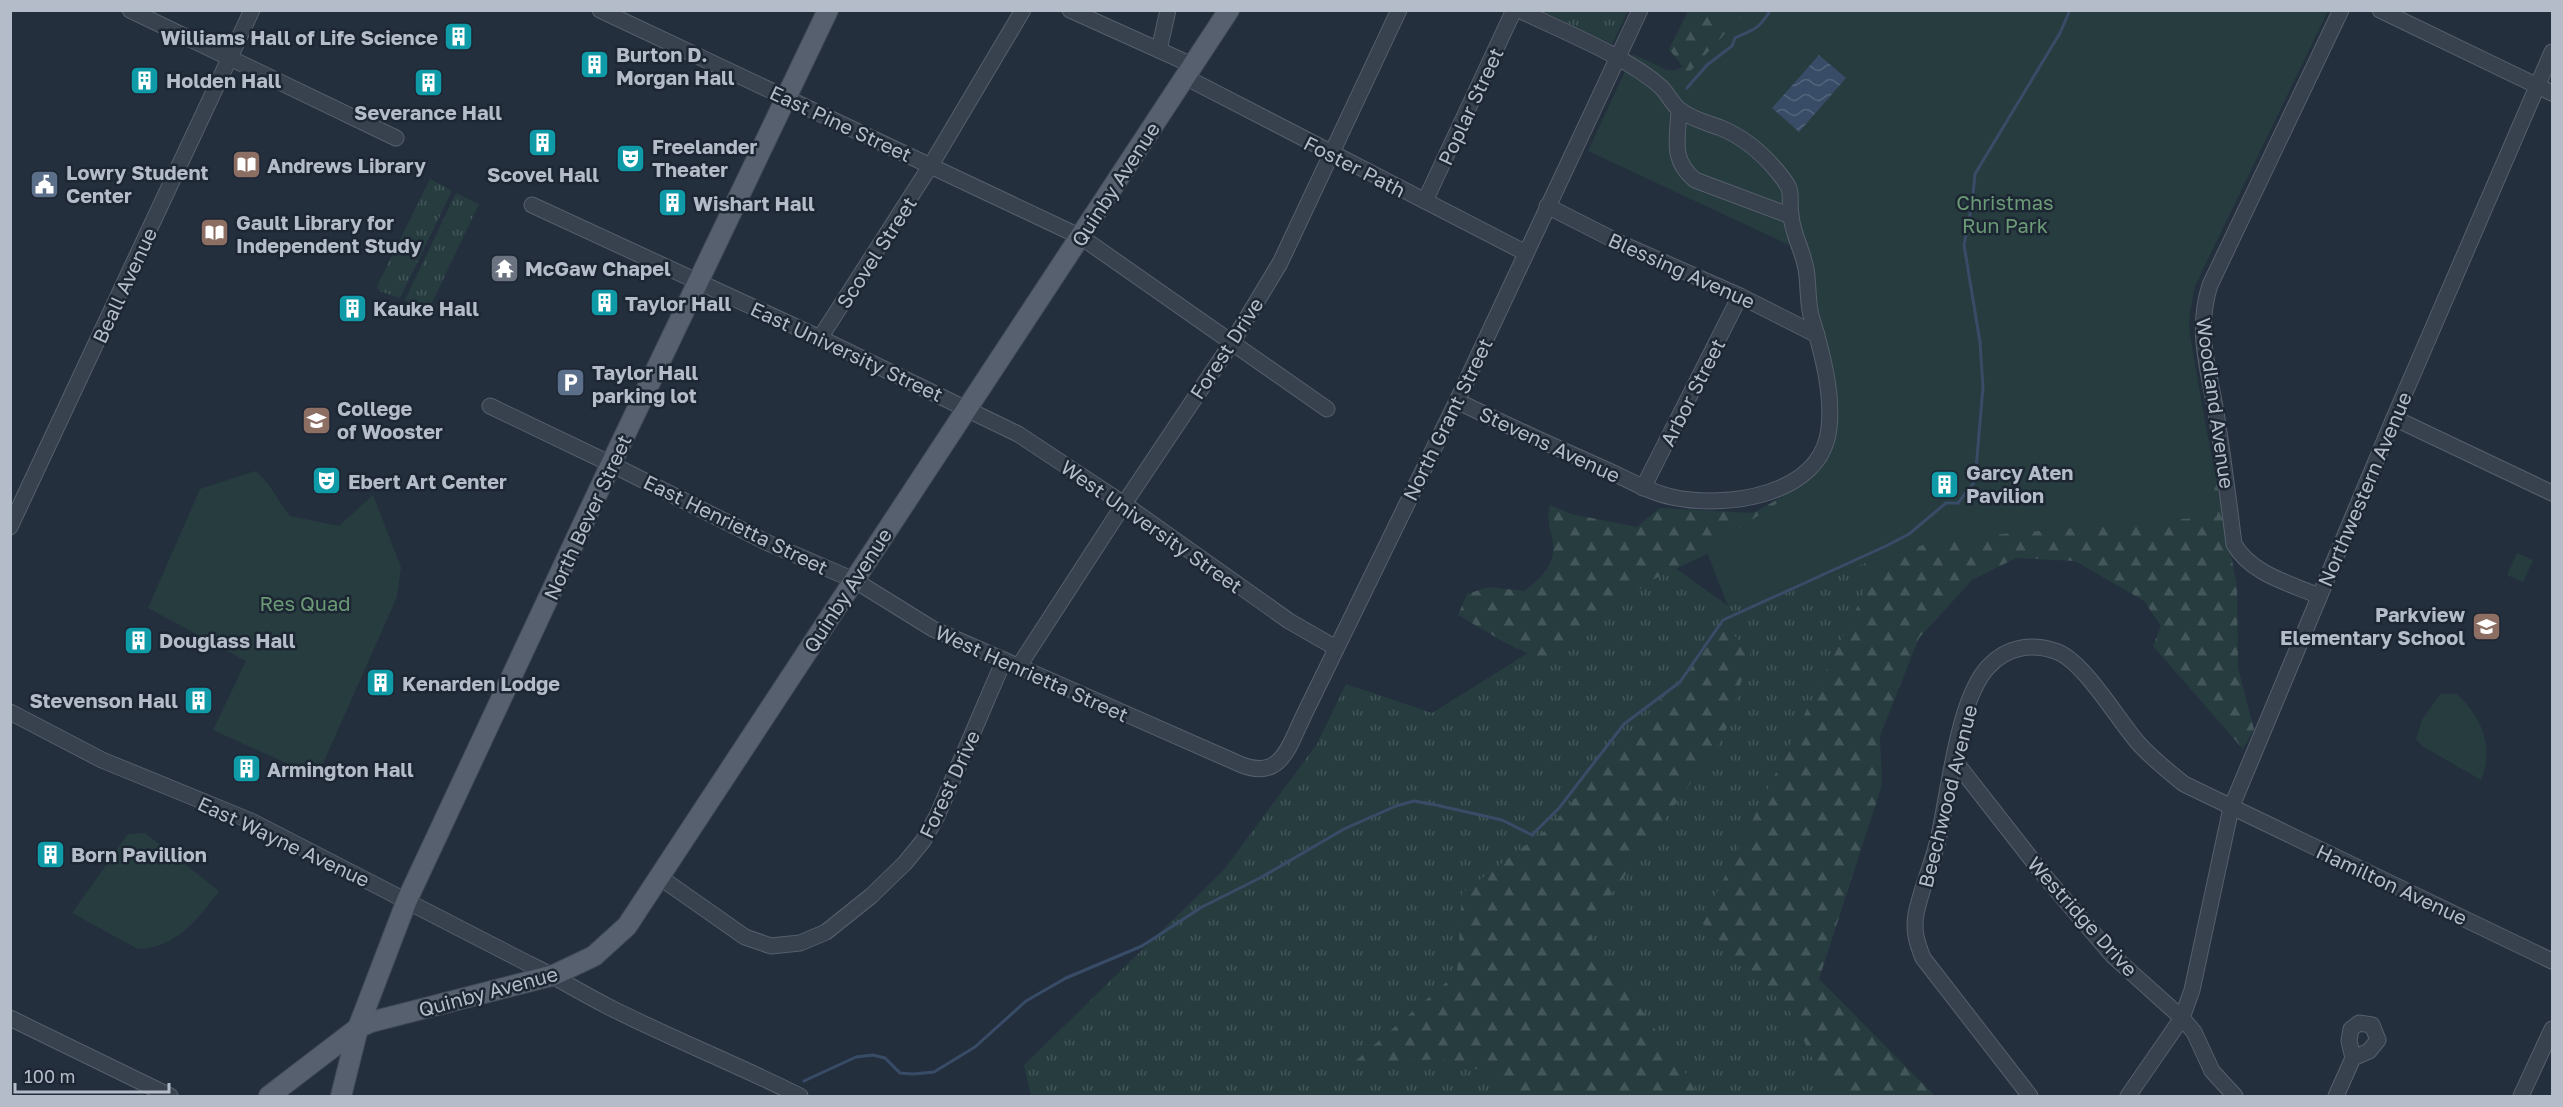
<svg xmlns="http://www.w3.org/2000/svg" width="2563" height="1107" font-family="'Golos Text',sans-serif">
<defs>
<pattern id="grass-tufts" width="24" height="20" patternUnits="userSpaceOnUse" patternTransform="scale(1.5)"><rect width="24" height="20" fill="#263c3f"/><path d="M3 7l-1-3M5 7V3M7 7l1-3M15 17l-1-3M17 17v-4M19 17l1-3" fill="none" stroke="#435659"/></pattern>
<pattern id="forest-firs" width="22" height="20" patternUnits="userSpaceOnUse" patternTransform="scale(1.5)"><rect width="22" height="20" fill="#263c3f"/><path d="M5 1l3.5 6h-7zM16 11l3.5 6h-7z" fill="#435659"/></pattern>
<pattern id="water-waves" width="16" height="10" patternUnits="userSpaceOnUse" patternTransform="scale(1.5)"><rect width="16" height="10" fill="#394c67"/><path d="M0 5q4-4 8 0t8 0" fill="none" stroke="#53647b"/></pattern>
</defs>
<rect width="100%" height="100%" fill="#242f3e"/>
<!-- grass -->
<g fill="url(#grass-tufts)">
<path d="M1542,11L1628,10V11L1612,44Z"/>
<path d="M430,179L452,191L400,298L379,291L377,286Z"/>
<path d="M456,193L479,204L428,311L424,312L405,300Z"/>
<path d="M1942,539L1805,850L1815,986L1896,1096H1031L1024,1065L1223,871L1317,744L1346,684L1432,713L1670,564L1728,606Z"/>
</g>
<!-- forest -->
<g fill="url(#forest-firs)">
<path d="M1688,11H1841L1737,102L1650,70H1675L1683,67L1669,49Z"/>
<path d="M2190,275L2189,340L2237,586L2238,668L2254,729L2243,749L2153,646L2161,626L2144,601L2075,561L2016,558L1972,580L1919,638L1880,736L1882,785L1819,979L1935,1096H1839L1826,1086L1788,1008L1702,923L1873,575Z"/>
<path d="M1833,441L1851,453L1767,526L1652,580L1599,620L1549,664L1504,642L1458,615L1467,594L1489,587L1524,591C1542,578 1558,562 1552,537C1549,526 1547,517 1550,505L1571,514L1637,527L1660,508L1753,513L1782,497L1815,473L1830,454Z"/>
<path d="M1725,627L1751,651L1724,736L1586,930L1684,1071L1698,1096H1507L1504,1077L1441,1059L1352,1064L1457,973L1462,893L1550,827Z"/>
</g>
<!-- park -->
<g fill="#263c3f">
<path d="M1746,11H2328L2195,286L2188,323L2211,458L2217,516L1942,539L1728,606L1706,550L1835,465L1829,403L1806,253L1588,151L1633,54L1684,78Z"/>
<path d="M255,471C270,482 278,501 290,516L339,526L373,495L401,567L397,597L317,777L213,730L246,661L148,608L200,489Z"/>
<path d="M2517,553L2533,560L2523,582L2507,575Z"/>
<path d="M2440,694H2457C2481,716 2495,748 2481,780L2422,746L2416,739L2422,720Z"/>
<path d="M145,833L219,891C199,918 175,949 138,949L72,913L128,834Z"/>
</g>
<!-- water -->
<path fill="url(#water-waves)" d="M1819,55L1846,78L1799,132L1772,108Z"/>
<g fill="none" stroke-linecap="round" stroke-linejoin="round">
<!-- stream -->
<g stroke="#394c67" stroke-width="3">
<path d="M1687,88L1707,65L1732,46L1735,38C1757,28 1757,30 1771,10"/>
<path d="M804,1081L856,1057L873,1055L885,1058L900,1073L913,1074L934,1072L975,1047L1026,1001L1066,978L1142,946L1202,907L1260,878L1344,829L1396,806L1414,801L1436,805L1502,820L1532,835L1559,808L1624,724L1680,682L1723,620L1886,546L1909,534L1946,503H1958L1975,481L1983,387L1980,342L1964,245L1972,204L1975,174L2060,33L2070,10"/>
</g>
<defs>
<g id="minor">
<path d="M130,10L396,138"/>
<path d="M600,10L1081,237L1327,409"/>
<path d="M1070,10L1192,65"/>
<path d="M2380,10L2552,93"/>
<path d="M1159,50L1168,10"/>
<path d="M1185,77L1526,253"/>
<path d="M1679,110C1678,139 1670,159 1695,180L1791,216"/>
<path d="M1425,201L1514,10"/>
<path d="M532,205L820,338L1018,434L1124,504L1289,621L1336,648"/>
<path d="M1547,206L1620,243L1740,296L1817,335"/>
<path d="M820,338L931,165L1023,10"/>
<path d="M1457,401C1506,425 1557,448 1607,470C1629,480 1649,492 1672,497C1725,509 1822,496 1829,428C1833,393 1822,352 1812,319C1807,304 1809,286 1806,269C1803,251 1793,235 1791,216C1788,190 1796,194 1777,171C1762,153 1743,137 1721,128C1708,123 1691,119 1680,110C1672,104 1668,94 1661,87C1626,56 1562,31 1519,10"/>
<path d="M490,406L611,464L768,543L854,580L933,629L1242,765C1281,780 1289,746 1303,717L1457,401L1640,10"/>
<path d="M2394,418L2552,493"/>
<path d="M1643,488L1740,296"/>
<path d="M10,527L252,10"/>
<path d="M2319,596C2289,583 2251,574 2234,544C2229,504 2224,465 2218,425C2211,375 2194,335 2210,285L2341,10"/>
<path d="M1019,666L1124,504L1233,341L1280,263L1399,10"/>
<path d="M10,712L102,760L251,821L529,964C556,977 580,992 607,1006C670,1038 736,1064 800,1096"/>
<path d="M1954,760L2047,879L2113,956L2182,1018L2194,1032L2212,1071L2235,1096"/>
<path d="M658,876L745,937L771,946L800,943L826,932L871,896L905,863L923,841L937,816L1004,660"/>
<path d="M10,1018L170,1096"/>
<path d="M2030,1096L1923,958C1917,943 1913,931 1916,914C1921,889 1932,865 1938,840C1949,794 1957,699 1989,666C2007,647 2031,643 2055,651C2083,659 2119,722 2140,745C2153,759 2169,772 2184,784L2552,961"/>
<path d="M2128,1096L2182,1018L2192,990L2231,808L2394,418L2552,52"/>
<path d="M2336,1096L2353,1058L2349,1041L2351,1029L2359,1023L2372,1025L2378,1040L2369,1051L2353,1058"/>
<path d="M2521,1096L2552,1029"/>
</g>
<g id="major">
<path d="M269,1096L358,1028L371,1022L554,975L594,956L627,926L1229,10"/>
<path d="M341,1096L358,1028L407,900L611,464L828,10"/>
</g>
</defs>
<!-- minor casing -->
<use href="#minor" stroke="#565f6c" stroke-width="17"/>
<!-- major casing -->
<use href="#major" stroke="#414a57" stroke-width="22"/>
<!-- minor -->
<use href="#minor" stroke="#38414e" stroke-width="15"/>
<!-- major -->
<use href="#major" stroke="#56606e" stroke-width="20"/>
</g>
<!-- icons -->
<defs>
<symbol id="building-square" viewBox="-11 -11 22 22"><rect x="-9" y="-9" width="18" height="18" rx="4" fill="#0f9aa8" stroke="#1d2633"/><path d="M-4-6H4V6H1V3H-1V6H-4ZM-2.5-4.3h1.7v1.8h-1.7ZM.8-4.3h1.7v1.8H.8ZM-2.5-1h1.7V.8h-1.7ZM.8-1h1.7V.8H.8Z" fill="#fff"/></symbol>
<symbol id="theatre-square" viewBox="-11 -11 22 22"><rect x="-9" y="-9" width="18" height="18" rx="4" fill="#0f9aa8" stroke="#1d2633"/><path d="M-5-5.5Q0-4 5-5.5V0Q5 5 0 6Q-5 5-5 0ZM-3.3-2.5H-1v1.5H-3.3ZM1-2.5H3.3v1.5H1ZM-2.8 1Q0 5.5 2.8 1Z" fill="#fff"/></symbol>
<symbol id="library-square" viewBox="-11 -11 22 22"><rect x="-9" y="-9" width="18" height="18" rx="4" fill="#8d6e63" stroke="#1d2633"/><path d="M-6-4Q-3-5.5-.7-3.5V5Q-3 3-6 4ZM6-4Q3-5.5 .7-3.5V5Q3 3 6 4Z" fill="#fff"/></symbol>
<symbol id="civic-square" viewBox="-11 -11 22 22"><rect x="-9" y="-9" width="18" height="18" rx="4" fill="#5c6f8a" stroke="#1d2633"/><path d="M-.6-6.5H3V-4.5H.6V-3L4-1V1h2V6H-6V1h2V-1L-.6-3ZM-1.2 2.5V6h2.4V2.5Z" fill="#fff"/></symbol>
<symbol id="temple-square" viewBox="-11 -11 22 22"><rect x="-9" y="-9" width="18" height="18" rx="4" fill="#6b7280" stroke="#1d2633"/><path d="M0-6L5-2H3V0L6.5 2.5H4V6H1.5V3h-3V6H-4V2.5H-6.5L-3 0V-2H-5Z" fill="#fff"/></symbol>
<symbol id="parking-square" viewBox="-11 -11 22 22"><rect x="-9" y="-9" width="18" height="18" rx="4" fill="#5c6f8a" stroke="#1d2633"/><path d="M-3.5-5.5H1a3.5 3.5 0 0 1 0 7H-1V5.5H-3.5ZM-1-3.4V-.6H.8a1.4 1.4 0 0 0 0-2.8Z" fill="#fff"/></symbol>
<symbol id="university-square" viewBox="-11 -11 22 22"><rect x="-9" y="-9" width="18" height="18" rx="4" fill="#8d6e63" stroke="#1d2633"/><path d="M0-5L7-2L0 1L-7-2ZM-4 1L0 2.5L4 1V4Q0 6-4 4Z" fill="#fff"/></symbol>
<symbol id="school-square" viewBox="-11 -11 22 22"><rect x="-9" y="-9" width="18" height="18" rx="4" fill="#8d6e63" stroke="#1d2633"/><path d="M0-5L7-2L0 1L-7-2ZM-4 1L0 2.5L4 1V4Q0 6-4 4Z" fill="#fff"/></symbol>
</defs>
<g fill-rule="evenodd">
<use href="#building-square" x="442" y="20" width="33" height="33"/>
<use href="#building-square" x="578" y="48" width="33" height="33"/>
<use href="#building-square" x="128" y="64" width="33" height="33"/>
<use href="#building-square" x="412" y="66" width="33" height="33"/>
<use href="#building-square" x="526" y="126" width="33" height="33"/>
<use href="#theatre-square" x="614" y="142" width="33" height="33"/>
<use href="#library-square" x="230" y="148" width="33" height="33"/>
<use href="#civic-square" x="28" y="168" width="33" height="33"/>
<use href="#building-square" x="656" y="186" width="33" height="33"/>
<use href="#library-square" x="198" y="216" width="33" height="33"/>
<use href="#temple-square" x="488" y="252" width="33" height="33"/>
<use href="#building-square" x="588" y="286" width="33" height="33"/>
<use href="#building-square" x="336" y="292" width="33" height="33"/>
<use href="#parking-square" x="554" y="366" width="33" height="33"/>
<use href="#university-square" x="300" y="404" width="33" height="33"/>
<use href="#theatre-square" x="310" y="464" width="33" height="33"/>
<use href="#building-square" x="1928" y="468" width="33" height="33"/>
<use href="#school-square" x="2470" y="610" width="33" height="33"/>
<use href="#building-square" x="122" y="624" width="33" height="33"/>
<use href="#building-square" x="364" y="666" width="33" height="33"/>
<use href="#building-square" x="182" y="684" width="33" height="33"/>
<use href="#building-square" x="230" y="752" width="33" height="33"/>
<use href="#building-square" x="34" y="838" width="33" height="33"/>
</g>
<g text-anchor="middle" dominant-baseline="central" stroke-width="5" stroke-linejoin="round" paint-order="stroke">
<!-- poi labels -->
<g font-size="20" font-weight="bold" fill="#b4bcc9" stroke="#1d2633" text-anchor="start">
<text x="438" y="37" text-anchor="end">Williams Hall of Life Science</text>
<text x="616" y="54">Burton D.<tspan x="616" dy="23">Morgan Hall</tspan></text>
<text x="166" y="80">Holden Hall</text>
<text x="428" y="112" text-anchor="middle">Severance Hall</text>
<text x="652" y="146">Freelander<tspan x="652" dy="23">Theater</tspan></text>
<text x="267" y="165">Andrews Library</text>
<text x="66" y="172">Lowry Student<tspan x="66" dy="23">Center</tspan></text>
<text x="543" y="174" text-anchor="middle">Scovel Hall</text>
<text x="693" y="203">Wishart Hall</text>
<text x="236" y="222">Gault Library for<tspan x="236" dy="23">Independent Study</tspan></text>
<text x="525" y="268">McGaw Chapel</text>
<text x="625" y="303">Taylor Hall</text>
<text x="373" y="308">Kauke Hall</text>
<text x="592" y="372">Taylor Hall<tspan x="592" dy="23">parking lot</tspan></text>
<text x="337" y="408">College<tspan x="337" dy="23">of Wooster</tspan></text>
<text x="1966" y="472">Garcy Aten<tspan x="1966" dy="23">Pavilion</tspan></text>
<text x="348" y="481">Ebert Art Center</text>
<text x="2465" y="614" text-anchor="end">Parkview<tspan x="2465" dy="23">Elementary School</tspan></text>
<text x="159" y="640">Douglass Hall</text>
<text x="402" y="683">Kenarden Lodge</text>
<text x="178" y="700" text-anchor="end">Stevenson Hall</text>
<text x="267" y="769">Armington Hall</text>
<text x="71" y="854">Born Pavillion</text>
</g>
<!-- street labels -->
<g font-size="20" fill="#b4bcc9" stroke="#1d2633">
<text transform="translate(1470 106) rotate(-65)">Poplar Street</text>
<text transform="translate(841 123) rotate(25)">East Pine Street</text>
<text transform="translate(1355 166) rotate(27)">Foster Path</text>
<text transform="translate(1115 184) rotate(-57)">Quinby Avenue</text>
<text transform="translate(876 252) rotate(-57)">Scovel Street</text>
<text transform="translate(1682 270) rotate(24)">Blessing Avenue</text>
<text transform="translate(124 285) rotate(-65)">Beall Avenue</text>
<text transform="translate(1226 348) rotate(-57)">Forest Drive</text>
<text transform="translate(847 351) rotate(25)">East University Street</text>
<text transform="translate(1692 392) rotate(-63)">Arbor Street</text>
<text transform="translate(2216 403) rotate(82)">Woodland Avenue</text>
<text transform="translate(1447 419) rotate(-64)">North Grant Street</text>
<text transform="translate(1550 444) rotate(25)">Stevens Avenue</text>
<text transform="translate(2364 489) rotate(-67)">Northwestern Avenue</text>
<text transform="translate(587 517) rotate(-65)">North Bever Street</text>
<text transform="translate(736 524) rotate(26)">East Henrietta Street</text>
<text transform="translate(1152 526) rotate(35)">West University Street</text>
<text transform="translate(847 590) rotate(-57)">Quinby Avenue</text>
<text transform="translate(1032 673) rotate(24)">West Henrietta Street</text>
<text transform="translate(949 784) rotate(-65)">Forest Drive</text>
<text transform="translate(1947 796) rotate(-76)">Beechwood Avenue</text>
<text transform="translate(284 841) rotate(25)">East Wayne Avenue</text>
<text transform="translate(2392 884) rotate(25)">Hamilton Avenue</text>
<text transform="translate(2083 916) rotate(48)">Westridge Drive</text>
<text transform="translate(488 991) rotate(-15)">Quinby Avenue</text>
</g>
<!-- park labels -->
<g font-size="20" fill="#6b9a76" stroke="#1d2633">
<text x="2005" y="202">Christmas<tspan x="2005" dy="23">Run Park</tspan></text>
<text x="305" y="603">Res Quad</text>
</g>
</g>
<!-- border -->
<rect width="2563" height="1107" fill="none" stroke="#b4bcc9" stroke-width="24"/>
<!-- scale -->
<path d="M15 1083v9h154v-9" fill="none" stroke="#b4bcc9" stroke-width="3"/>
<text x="24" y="1083" font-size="18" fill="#b4bcc9" stroke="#1d2633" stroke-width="4.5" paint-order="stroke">100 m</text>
</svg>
